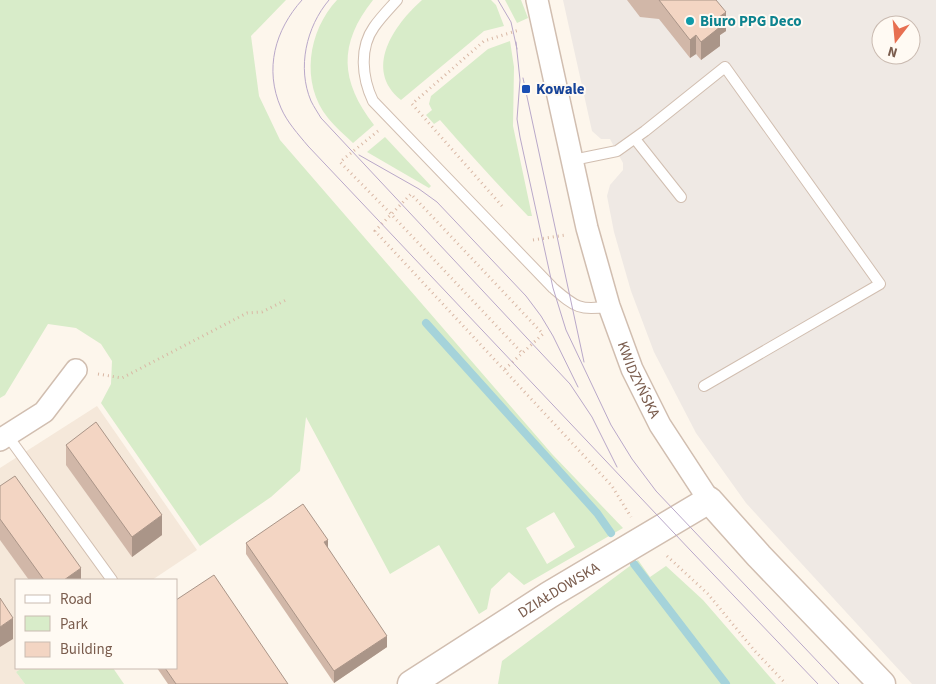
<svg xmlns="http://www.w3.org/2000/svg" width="936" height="684" font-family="'Source Sans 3',sans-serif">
<rect width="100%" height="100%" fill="#fdf6ec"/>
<!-- residential -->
<path fill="#f5e8da" d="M97,406L197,550L152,580H16V668H22L16,672L25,684H0V468Z"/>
<!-- industrial -->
<path fill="#efe9e4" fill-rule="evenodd" d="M563,0H936V684H912L746,503L696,433L654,352L631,291L614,232L607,196L610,185L623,170V163L610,139H601L592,131ZM881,25H911V55H881Z"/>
<!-- green -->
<g fill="#d8ecc9" fill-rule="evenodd">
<path d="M0,0H286L251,36L259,96L280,140L552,454L623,528L524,585L509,572L491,589L487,609L479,614L439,545L390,574L306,417L300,471L271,497L200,546L101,403L111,384L112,361L101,344L76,328L48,324L5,395L0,398ZM554,512L575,547L547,564L526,528Z"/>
<path d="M337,0H373C338,44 340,81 374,125L353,143C345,135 335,127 328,118C300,83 308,31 337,0Z"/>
<path d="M422,0H491L496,5L504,26L484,31L401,100C363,69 394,25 422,0Z"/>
<path d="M505,0H521L528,18L517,23Z"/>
<path d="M510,41L514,67L513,126L532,216H528C498,185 469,153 440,120L434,124L426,115L432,110L429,104L431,96L488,49Z"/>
<path d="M385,137L431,186L429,188L367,152Z"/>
<path d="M638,560L650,577L666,566L703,600L776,684H498L502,661Z"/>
<path d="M22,668H113L124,684H25L16,672Z"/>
</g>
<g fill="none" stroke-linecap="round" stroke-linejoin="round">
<!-- stream -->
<g stroke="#a5d3da" stroke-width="8">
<path d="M426,323L597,513L611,533"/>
<path d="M634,564L726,684"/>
</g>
<defs>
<g id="service">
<path d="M397,0C389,9 381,17 374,27C359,48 362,78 373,101L553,288C574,306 580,312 609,306"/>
<path d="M635,139L681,197"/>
<path d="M573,160L617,151L645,131L725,67L880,284L704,386"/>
<path d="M7,435L112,580"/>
</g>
<g id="minor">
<path id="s1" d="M537,0L587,228L609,306L632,369L660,425L709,500"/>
<path d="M0,440L44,412L76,370"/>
</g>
<g id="tertiary">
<path id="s2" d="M411,684L549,595L709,500L759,556L882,684"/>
</g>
</defs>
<!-- service casing -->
<use href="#service" stroke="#d1beb0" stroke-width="12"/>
<!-- minor casing -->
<use href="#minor" stroke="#d1beb0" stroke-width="24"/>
<!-- tertiary casing -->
<use href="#tertiary" stroke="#d1beb0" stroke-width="29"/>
<!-- path -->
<g stroke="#d9b8a5" stroke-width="3" stroke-dasharray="1 4" stroke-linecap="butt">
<path d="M378,131L340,162L391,214L523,354"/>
<path d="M502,206L412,104L484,41L519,30"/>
<path d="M533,240L566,235"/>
<path d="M505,369L543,334L411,194L375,231L612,486L631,517"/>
<path d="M98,374L122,378L247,313L262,312L286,300"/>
<path d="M667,556L708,594L754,650L786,684"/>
</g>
<!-- service -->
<use href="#service" stroke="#fff" stroke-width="10"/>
<!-- minor -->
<use href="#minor" stroke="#fff" stroke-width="21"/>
<!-- tertiary -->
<use href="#tertiary" stroke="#fff" stroke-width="26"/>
<!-- tram -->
<g stroke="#b9a8c9" stroke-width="1">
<path d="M302,0C275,30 264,69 281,108C287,122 298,134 308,146L692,552L818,684"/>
<path d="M329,0C306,27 297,68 311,101C314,107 318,113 321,118L570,384L592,417L617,467"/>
<path d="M498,0L511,22L517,49"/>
<path d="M516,42L520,80L517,119L520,137L553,288L566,330L611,425L632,459L656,491L839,684"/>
<path d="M523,78L584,362"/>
<path d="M359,155L419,189L437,202L526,296L541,316L553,336L578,387"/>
</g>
</g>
<!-- wall -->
<g fill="#d1b7a8">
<path d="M627,0H716L726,31L720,35V46L701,60L696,54L690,58L659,19L640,17Z"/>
<path d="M66,445L162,535L132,557L66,465Z"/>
<path d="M0,486L81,580H29L0,540Z"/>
<path d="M246,543L328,548L387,647L334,683L246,554Z"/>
<path d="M157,668H176L288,684H168Z"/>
</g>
<!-- shaded-wall -->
<g fill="#aa9588">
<path d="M726,12V31L720,35V46L701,60V42L715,20Z"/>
<path d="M696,35V54L690,58V40Z"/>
<path d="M162,515V535L132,557V537Z"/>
<path d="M328,540V551L324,542Z"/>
<path d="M81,568V580H64Z"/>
<path d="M13,618V639L0,647V627Z"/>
<path d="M387,636V647L334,683V671Z"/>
</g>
<!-- building -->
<g fill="#f3d5c3" stroke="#aa9588">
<path d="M659,0H716L726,12L715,20L720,27L701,42L696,35L690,40Z"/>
<path d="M96,422L162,515L132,537L66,445Z"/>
<path d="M15,476L81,568L64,580H44L0,519V486Z"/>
<path d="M303,504L328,540L324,542L387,636L334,671L246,543Z"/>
<path d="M214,575L288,684H176L165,668H176V600Z"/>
<path d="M0,598L13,618L0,627Z"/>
</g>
<!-- markers -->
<circle fill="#0f9aa8" stroke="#fffaf3" stroke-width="2" cx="690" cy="21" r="5"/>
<rect fill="#1a4fb4" stroke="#fffaf3" stroke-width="2" x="521" y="84" width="10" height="10" rx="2.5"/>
<g text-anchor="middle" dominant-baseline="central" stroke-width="4" stroke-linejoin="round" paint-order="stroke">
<!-- culture labels -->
<g font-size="15" font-weight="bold" fill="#0d838f" stroke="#fffaf3" text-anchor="start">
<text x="700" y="21">Biuro PPG Deco</text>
</g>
<!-- transit labels -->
<g font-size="15" font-weight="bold" fill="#164399" stroke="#fffaf3" text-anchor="start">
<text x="536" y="89">Kowale</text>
</g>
<!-- street labels -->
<g font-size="15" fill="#7a5c4d" stroke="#fffaf3">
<text stroke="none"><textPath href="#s1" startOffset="394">KWIDZYŃSKA</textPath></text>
<text stroke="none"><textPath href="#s2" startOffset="175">DZIAŁDOWSKA</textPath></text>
</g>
</g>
<!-- legend -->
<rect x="15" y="579" width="162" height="90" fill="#fffaf3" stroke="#cabbb1"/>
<rect x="25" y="595" width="25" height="8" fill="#ffffff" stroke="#cabbb1"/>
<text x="60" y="604" font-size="15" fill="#7a5c4d">Road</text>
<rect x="25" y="616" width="25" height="15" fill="#d8ecc9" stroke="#cabbb1"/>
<text x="60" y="629" font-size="15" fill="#7a5c4d">Park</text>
<rect x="25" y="642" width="25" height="15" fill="#f3d5c3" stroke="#cabbb1"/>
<text x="60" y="654" font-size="15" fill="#7a5c4d">Building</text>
<!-- north arrow -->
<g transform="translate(896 40) rotate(196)"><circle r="24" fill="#fffaf3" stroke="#cabbb1"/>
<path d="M0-4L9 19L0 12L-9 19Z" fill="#e76f51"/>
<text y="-8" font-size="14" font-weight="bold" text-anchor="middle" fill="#7a5c4d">N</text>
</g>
</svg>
